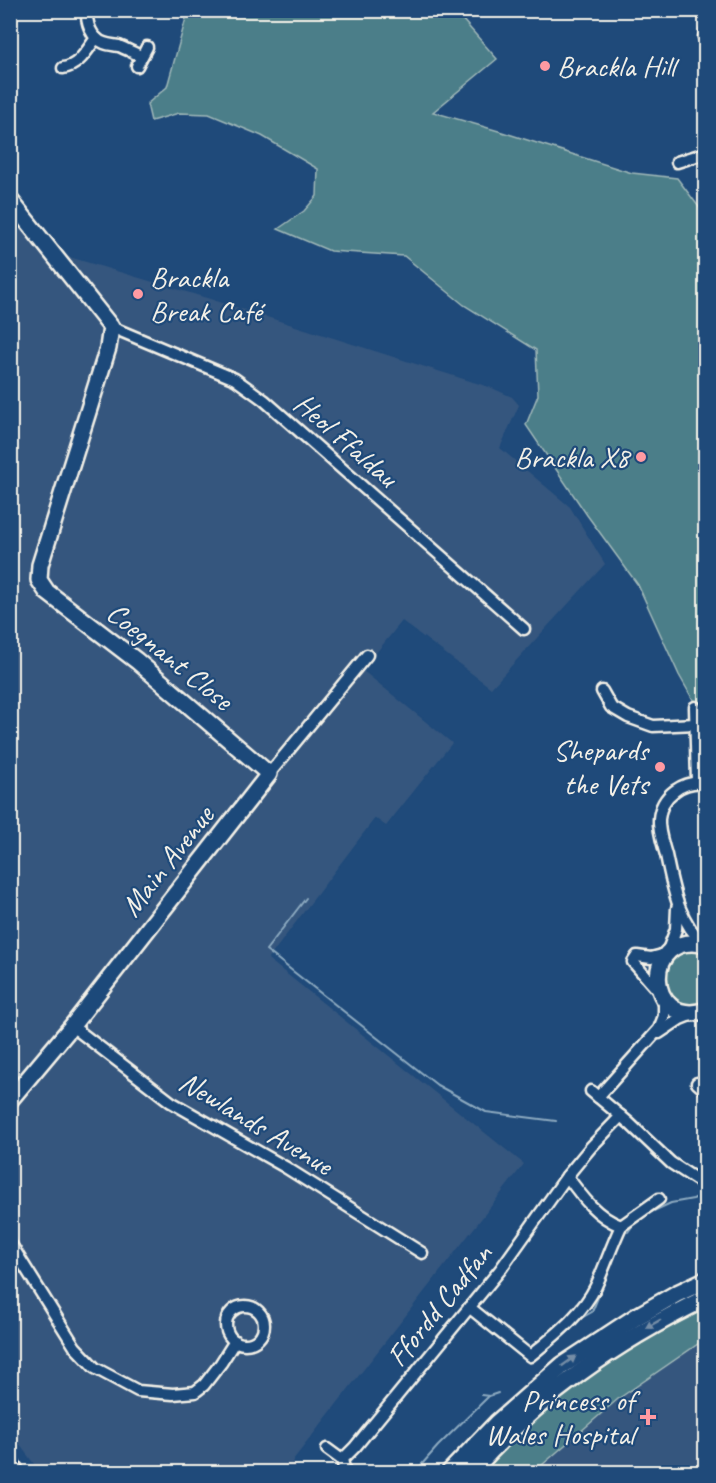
<svg xmlns="http://www.w3.org/2000/svg" width="716" height="1483" font-family="Caveat,sans-serif">
<rect width="100%" height="100%" fill="#1f4a7a"/>
<filter id="ink" filterUnits="userSpaceOnUse"><feTurbulence type="fractalNoise" baseFrequency=".0167" numOctaves="2"/><feDisplacementMap in="SourceGraphic" scale="12" xChannelSelector="R" yChannelSelector="G"/><feConvolveMatrix kernelMatrix="1 2 1 2 8 2 1 2 1" color-interpolation-filters="sRGB"/></filter>
<g filter="url(#ink)">
<!-- built -->
<g fill="#35567e">
<path d="M11,188L66,256L210,299L492,388L512,397L519,405L500,448L570,507L605,564L491,688L402,621L362,670L452,743L386,826L375,818L268,959L524,1164L293,1460L296,1472H40L11,1433L10,892L17,884L11,868Z"/>
<path d="M705,1331V1472H523Z"/>
</g>
<!-- green -->
<g fill="#4c7e89" stroke="#a0b8b8" stroke-width="1.5">
<path d="M188,11H455L497,59L433,112L502,132L632,173L677,178L705,215V721L679,675L638,585L587,515L526,425L538,395L536,350L464,305L404,256L330,251L278,229L304,211L317,196L318,169L262,136L209,114L179,113L151,121L147,104L167,87Z"/>
<path d="M686,949L705,952V1003C681,1009 674,1003 663,982L670,959Z"/>
<path d="M705,1306V1339L618,1399L534,1472H482C512,1442 542,1410 576,1385C616,1356 662,1330 705,1306Z"/>
</g>
<g fill="none" stroke-linecap="round" stroke-linejoin="round">
<!-- stream -->
<g stroke="#8daac0" stroke-width="2">
<path d="M306,898L266,950L437,1085L486,1112L556,1121"/>
<path d="M647,1214L671,1203L693,1199L706,1193"/>
<path d="M628,1232L635,1222"/>
<path d="M578,1320L592,1312L612,1263"/>
<path d="M481,1395L489,1396L498,1393"/>
<path d="M415,1472L438,1446L489,1396"/>
</g>
<defs>
<g id="street">
<path d="M87,10C86,23 91,38 104,43C109,45 114,45 119,46C126,49 134,53 141,56"/>
<path d="M706,31L704,37L706,41"/>
<path d="M137,66L147,47"/>
<path d="M63,68C79,66 87,50 96,38"/>
<path d="M677,162L706,153"/>
<path d="M111,327L235,379L264,400L524,629"/>
<path d="M602,691L611,707L628,717L653,726L696,724"/>
<path d="M695,707L697,782"/>
<path d="M269,774L367,655"/>
<path d="M704,944C678,921 673,888 666,855C663,844 658,831 659,819C661,795 683,780 706,783"/>
<path d="M667,953L676,929L677,908"/>
<path d="M661,994L633,962L637,956L651,958L666,954"/>
<path d="M72,1026L171,1102L285,1167L422,1253"/>
<path d="M659,1033L680,1019L695,1013"/>
<path d="M697,1083L706,1091"/>
<path d="M591,1091L629,1123L671,1163L700,1182L706,1179"/>
<path d="M598,1097L659,1029L664,1016V999"/>
<path d="M621,1116L591,1147L567,1176C582,1197 597,1217 621,1226L659,1199"/>
<path d="M10,1243L75,1347L95,1368L138,1391L173,1394L195,1392L204,1385L221,1363L235,1341"/>
<circle cx="245" cy="1325" r="19"/>
<path d="M469,1307L530,1356C554,1336 582,1315 596,1286C605,1266 612,1245 621,1226"/>
<path d="M327,1449L342,1460"/>
<path d="M345,1472L342,1460L355,1447L500,1270L567,1176"/>
</g>
<g id="secondary">
<path d="M10,200L111,327L108,348L40,565L39,580L47,592L137,661L269,774L72,1026L10,1100"/>
<path d="M706,945C640,928 645,1031 706,1010"/>
<path d="M10,1462L16,1472"/>
</g>
<g id="primary">
<path d="M450,1472L497,1423L563,1365L636,1317L676,1294L706,1280"/>
<path d="M471,1472C538,1396 615,1342 706,1298"/>
</g>
</defs>
<!-- street casing -->
<use href="#street" stroke="#f4f1e8" stroke-width="15"/>
<!-- secondary casing -->
<use href="#secondary" stroke="#f4f1e8" stroke-width="20"/>
<!-- primary casing -->
<use href="#primary" stroke="#f4f1e8" stroke-width="21"/>
<!-- street -->
<use href="#street" stroke="#1f4a7a" stroke-width="10"/>
<!-- secondary -->
<use href="#secondary" stroke="#1f4a7a" stroke-width="15"/>
<!-- primary -->
<use href="#primary" stroke="#1f4a7a" stroke-width="16"/>
</g>
<!-- one-way arrows -->
<defs><path id="oneway-solid" d="M-6-.8H1V-3.2L6.5 0L1 3.2V.8H-6Z" transform="scale(1.5)"/></defs>
<g fill="#748da6">
<use href="#oneway-solid" transform="translate(653 1324) rotate(151)"/>
<use href="#oneway-solid" transform="translate(569 1361) rotate(-36)"/>
</g>
</g>
<!-- markers -->
<g fill="#ff9aa2" stroke="#1f4a7a" stroke-width="2">
<circle cx="545" cy="66" r="6"/>
<circle cx="138" cy="294" r="6"/>
<circle cx="641" cy="457" r="6"/>
<circle cx="660" cy="767" r="6"/>
<path d="M645 1408h6v6h6v6h-6v6h-6v-6h-6v-6h6z"/>
</g>
<g text-anchor="middle" dominant-baseline="central" stroke-width="4.5" stroke-linejoin="round" paint-order="stroke">
<!-- poi labels -->
<g font-size="30" fill="#f4f1e8" stroke="#1f4a7a" text-anchor="end">
<text x="557" y="66" text-anchor="start">Brackla Hill</text>
<text x="150" y="277" text-anchor="start">Brackla<tspan x="150" dy="34">Break Café</tspan></text>
<text x="629" y="457">Brackla X8</text>
<text x="648" y="750">Shepards<tspan x="648" dy="34">the Vets</tspan></text>
<text x="634" y="1400">Princess of<tspan x="634" dy="34">Wales Hospital</tspan></text>
</g>
<!-- street labels -->
<g font-size="30" fill="#f4f1e8" stroke="#1f4a7a">
<text transform="translate(346 440) rotate(41)">Heol Ffaldau</text>
<text transform="translate(170 656) rotate(39)">Coegnant Close</text>
<text transform="translate(167 861) rotate(-52)">Main Avenue</text>
<text transform="translate(256 1123) rotate(31)">Newlands Avenue</text>
<text transform="translate(439 1305) rotate(-51)">Ffordd Cadfan</text>
</g>
</g>
<!-- margin -->
<rect width="716" height="1483" fill="none" stroke="#1f4a7a" stroke-width="36"/>
<rect x="18" y="18" width="680" height="1447" fill="none" stroke="#f4f1e8" stroke-width="2" filter="url(#ink)"/>
</svg>
